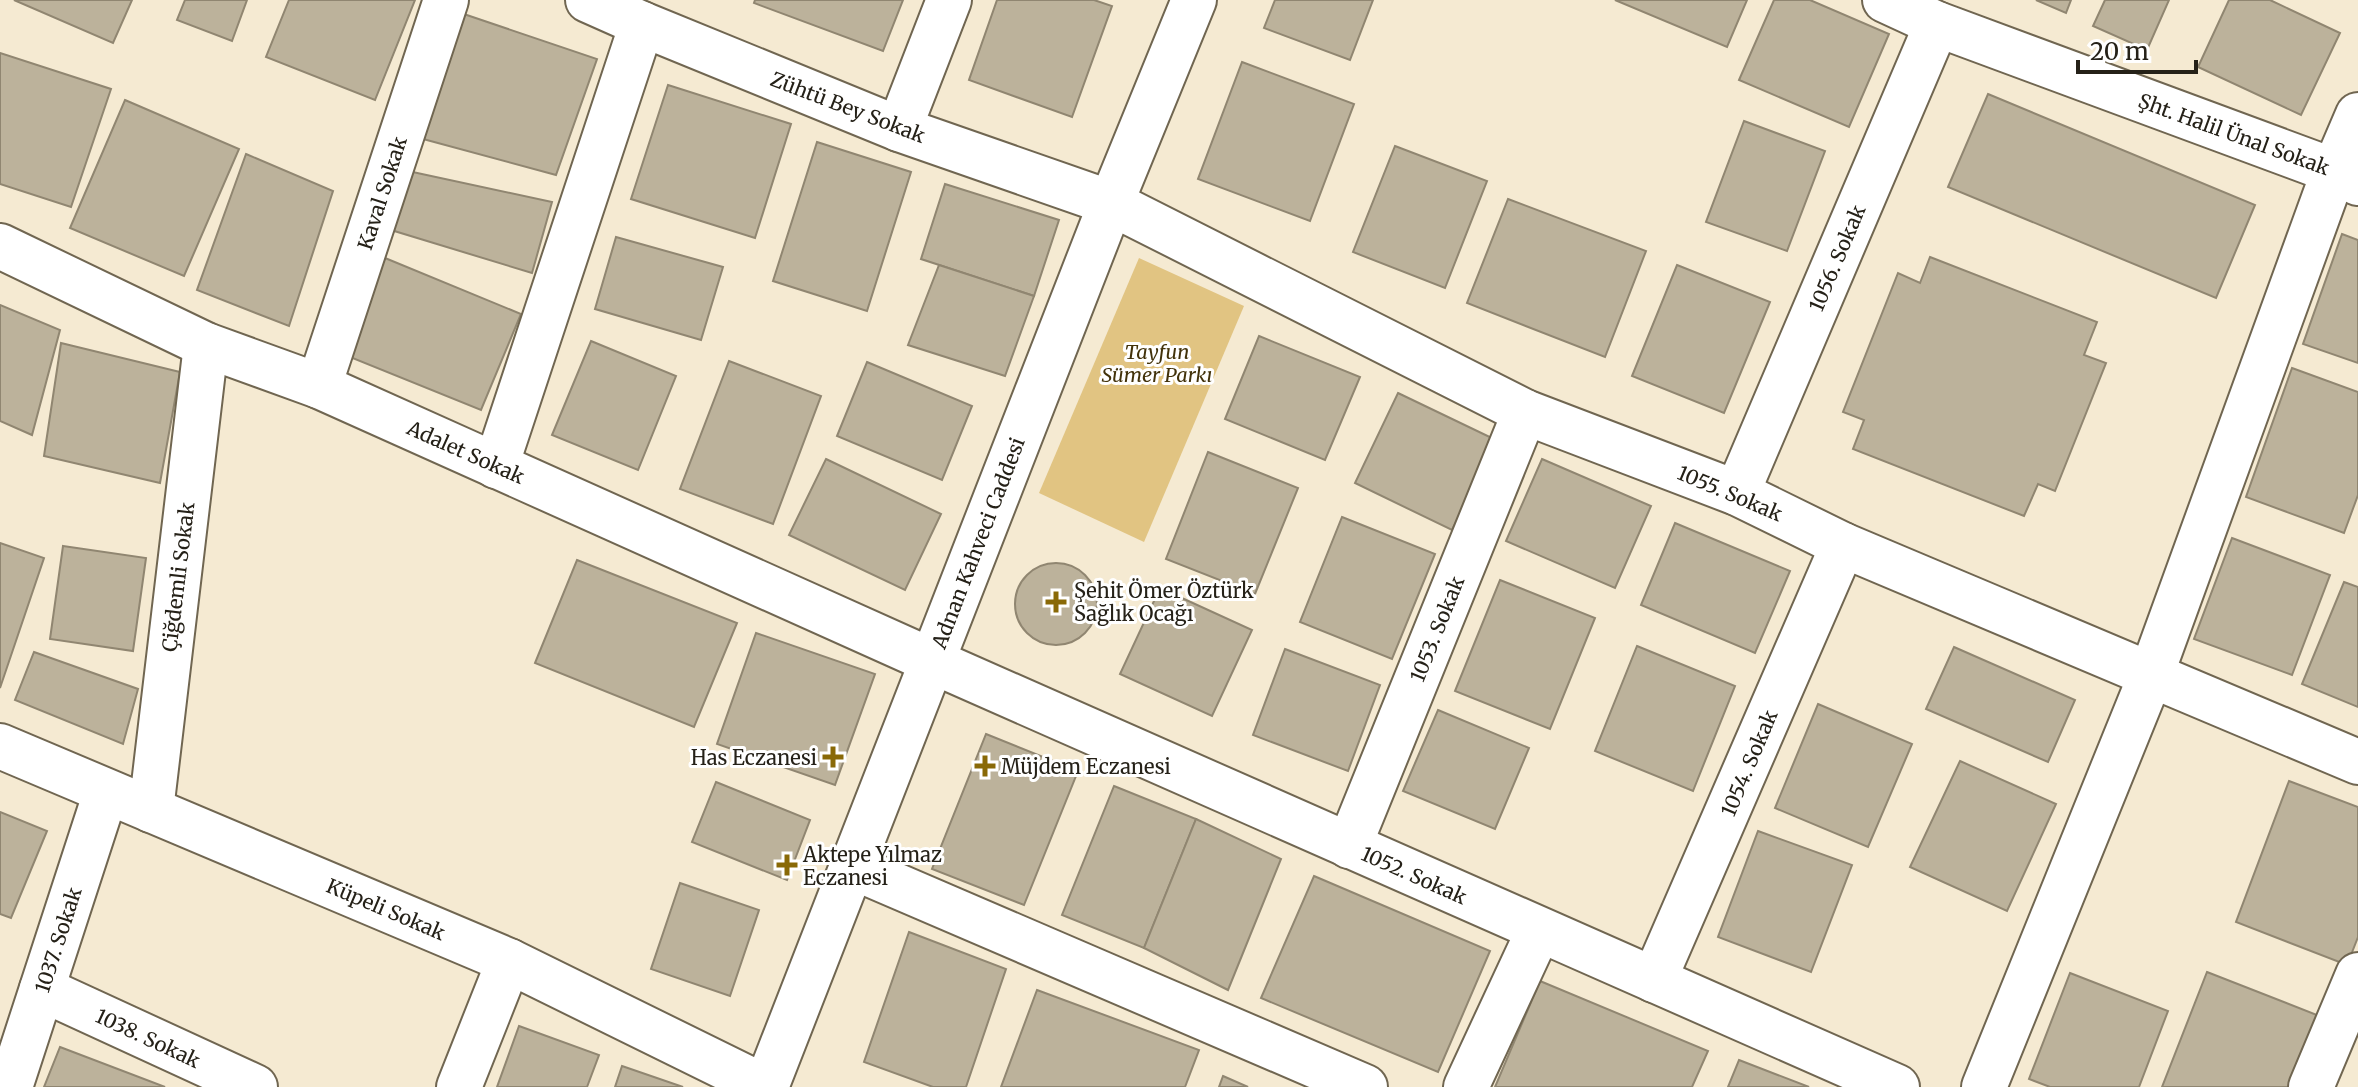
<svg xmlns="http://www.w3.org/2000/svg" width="2358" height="1087" font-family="Merriweather,serif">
<rect width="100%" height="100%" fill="#f5ead2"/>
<!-- green -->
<path fill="#e1c482" d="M1139,258L1244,306L1144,542L1039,493Z"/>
<!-- building -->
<g fill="#bcb29b" stroke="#908671" stroke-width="2">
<path d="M14,0H132L113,43Z"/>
<path d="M185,0H247L232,41L177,20Z"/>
<path d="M289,0H415L375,100L266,57Z"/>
<path d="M755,0H903L883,51L754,3Z"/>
<path d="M997,0H1094L1112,6L1072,117L969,80Z"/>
<path d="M1275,0H1373L1350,60L1264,28Z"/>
<path d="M1615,0H1747L1727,47Z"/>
<path d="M1774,0H1810L1889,34L1849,127L1739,80Z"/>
<path d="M2036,0H2071L2066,13Z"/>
<path d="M2105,0H2169L2147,50L2093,26Z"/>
<path d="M2229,0H2270L2340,33L2301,115L2198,67Z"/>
<path d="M449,9L597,59L556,175L412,136Z"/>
<path d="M0,53L111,89L71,207L0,184Z"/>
<path d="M1242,62L1354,104L1310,221L1198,179Z"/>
<path d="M668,85L791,124L755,238L631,199Z"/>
<path d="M1988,94L2255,205L2216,298L1948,187Z"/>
<path d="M125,100L239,149L184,276L70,228Z"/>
<path d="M1744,121L1825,151L1787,251L1706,222Z"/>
<path d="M817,142L911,172L867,311L773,281Z"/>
<path d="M1395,146L1487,181L1445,288L1353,252Z"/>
<path d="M246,154L333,191L289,326L197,290Z"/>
<path d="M408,171L552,202L532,273L391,230Z"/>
<path d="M945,184L1059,220L1034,296L921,259Z"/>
<path d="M1508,199L1646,251L1605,357L1467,303Z"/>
<path d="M2342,234L2358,240V363L2303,344Z"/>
<path d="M616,237L723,267L701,340L595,309Z"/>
<path d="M1930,257L2097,322L2084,355L2106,363L2055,491L2038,484L2024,516L1853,449L1864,420L1843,412L1898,273L1920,283Z"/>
<path d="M385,258L521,314L481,410L345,355Z"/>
<path d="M939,265L1034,296L1005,376L908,345Z"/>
<path d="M1677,265L1770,302L1724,413L1632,376Z"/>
<path d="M0,305L60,330L32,435L0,421Z"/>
<path d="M1259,336L1360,377L1325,460L1225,419Z"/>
<path d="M591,341L676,376L638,470L552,435Z"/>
<path d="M61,343L180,372L160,483L44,456Z"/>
<path d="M729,361L821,396L773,524L680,489Z"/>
<path d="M867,362L972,406L942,480L837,436Z"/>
<path d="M2292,368L2358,392V495L2344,533L2246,497Z"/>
<path d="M1398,393L1496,440L1452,530L1355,483Z"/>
<path d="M1208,452L1298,488L1255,594L1166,559Z"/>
<path d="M826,459L941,514L905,590L789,535Z"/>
<path d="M1542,459L1651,506L1615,588L1506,541Z"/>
<path d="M1342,517L1435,554L1392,659L1300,622Z"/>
<path d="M1675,523L1790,571L1755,653L1641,605Z"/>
<path d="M2232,538L2330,575L2292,675L2194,639Z"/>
<path d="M0,543L44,558L0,688Z"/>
<path d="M63,546L146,558L133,651L50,639Z"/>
<path d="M577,560L737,623L694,727L535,663Z"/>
<circle cx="1056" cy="604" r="41"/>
<path d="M1500,580L1595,618L1550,729L1455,691Z"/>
<path d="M2344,582L2358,587V707L2302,684Z"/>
<path d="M1160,588L1252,630L1212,716L1120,674Z"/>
<path d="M756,633L875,674L835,785L717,744Z"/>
<path d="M1637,646L1735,686L1693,791L1595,751Z"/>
<path d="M1954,647L2075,700L2048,762L1926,709Z"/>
<path d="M1285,649L1380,685L1348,771L1253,735Z"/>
<path d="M34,652L138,689L123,744L15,700Z"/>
<path d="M1818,704L1912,744L1868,847L1775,808Z"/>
<path d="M1438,710L1529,748L1495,829L1403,791Z"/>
<path d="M986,734L1078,771L1024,905L932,869Z"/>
<path d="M1960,761L2056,804L2007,911L1910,867Z"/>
<path d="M2289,781L2358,807V937L2347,965L2236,922Z"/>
<path d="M716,782L810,820L787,880L692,842Z"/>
<path d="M1114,786L1196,819L1144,948L1062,915Z"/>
<path d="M0,812L47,831L11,918L0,914Z"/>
<path d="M1196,819L1281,859L1228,990L1144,948Z"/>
<path d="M1758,831L1852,865L1811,972L1718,937Z"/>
<path d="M1314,876L1490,951L1438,1072L1261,998Z"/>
<path d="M680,883L759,910L730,996L651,969Z"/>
<path d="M909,932L1006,969L966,1087H933L864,1062Z"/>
<path d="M2207,972L2317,1015L2289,1087H2162Z"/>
<path d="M2070,973L2168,1011L2139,1087H2050L2029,1079Z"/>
<path d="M1540,981L1708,1051L1692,1087H1495Z"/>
<path d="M1037,990L1199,1050L1185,1087H1001Z"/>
<path d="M519,1026L599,1055L587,1087H497Z"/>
<path d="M60,1047L165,1087H44Z"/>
<path d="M1739,1060L1809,1087H1728Z"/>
<path d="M622,1066L683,1087H615Z"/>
<path d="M1223,1076L1248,1087H1219Z"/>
</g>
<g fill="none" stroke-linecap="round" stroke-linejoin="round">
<defs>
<g id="minor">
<path d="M588,0L642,24L899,129L1111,203L1525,412L1737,493L1843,545L2358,762"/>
<path d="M1885,0L1937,24L2334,171L2358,183"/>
<path d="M899,129L949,0"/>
<path d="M0,246L206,345L319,386L932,661L1897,1087"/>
<path d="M319,386L446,0"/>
<path d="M496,466L642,24"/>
<path d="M1737,493L1937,24"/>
<path d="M0,746L509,961L765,1087"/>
<path d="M151,810L206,345"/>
<path d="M1349,846L1525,412"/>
<path d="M853,867L1365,1087"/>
<path d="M1654,980L1843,545"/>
<path d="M42,989L255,1087"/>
<path d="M10,1087L106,792"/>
<path d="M459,1087L509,961"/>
<path d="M766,1087L1111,203L1194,0"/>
<path d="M1466,1087L1539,930"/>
<path d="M1984,1087L2151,675L2334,171L2358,115"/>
<path d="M2311,1087L2358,975"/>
</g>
</defs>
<!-- minor casing -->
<use href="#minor" stroke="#706651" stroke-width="48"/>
<!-- minor -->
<use href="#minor" stroke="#fff" stroke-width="44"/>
</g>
<!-- markers -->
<g fill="#896907" stroke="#fff" stroke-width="3">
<path d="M1052 590h8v8h8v8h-8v8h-8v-8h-8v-8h8z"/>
<path d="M829 745h8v8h8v8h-8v8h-8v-8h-8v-8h8z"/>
<path d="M981 754h8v8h8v8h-8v8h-8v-8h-8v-8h8z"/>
<path d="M783 853h8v8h8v8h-8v8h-8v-8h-8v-8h8z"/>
</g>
<g text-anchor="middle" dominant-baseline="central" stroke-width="6" stroke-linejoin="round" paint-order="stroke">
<!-- street labels -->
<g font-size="20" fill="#252118" stroke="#fff">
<text transform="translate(848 107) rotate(21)">Zühtü Bey Sokak</text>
<text transform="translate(2234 134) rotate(20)">Şht. Halil Ünal Sokak</text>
<text transform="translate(382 193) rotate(-72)">Kaval Sokak</text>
<text transform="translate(1837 258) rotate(-67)">1056. Sokak</text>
<text transform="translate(466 452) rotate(24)">Adalet Sokak</text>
<text transform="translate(1730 493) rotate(23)">1055. Sokak</text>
<text transform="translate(978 543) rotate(-69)">Adnan Kahveci Caddesi</text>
<text transform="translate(178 577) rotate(-83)">Çiğdemli Sokak</text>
<text transform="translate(1437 629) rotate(-68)">1053. Sokak</text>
<text transform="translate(1749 763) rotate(-67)">1054. Sokak</text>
<text transform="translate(1414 875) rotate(24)">1052. Sokak</text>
<text transform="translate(386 909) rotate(23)">Küpeli Sokak</text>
<text transform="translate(58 940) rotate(-72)">1037. Sokak</text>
<text transform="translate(148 1038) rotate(25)">1038. Sokak</text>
</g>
<!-- park labels -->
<g font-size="20" font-style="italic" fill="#42320a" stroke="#fff">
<text x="1157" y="351">Tayfun<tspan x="1157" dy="23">Sümer Parkı</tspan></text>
</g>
<!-- poi labels -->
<g font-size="20" fill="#252118" stroke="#fff" text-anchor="start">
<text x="1074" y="590">Şehit Ömer Öztürk<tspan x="1074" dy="23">Sağlık Ocağı</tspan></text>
<text x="817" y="757" text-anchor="end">Has Eczanesi</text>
<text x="1001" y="766">Müjdem Eczanesi</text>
<text x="803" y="854">Aktepe Yılmaz<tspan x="803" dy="23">Eczanesi</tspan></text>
</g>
</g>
<!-- scale -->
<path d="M2078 60v12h118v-12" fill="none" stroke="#252118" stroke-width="4"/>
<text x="2090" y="60" font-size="24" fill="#252118" stroke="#ffffff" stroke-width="6" paint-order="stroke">20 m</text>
</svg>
